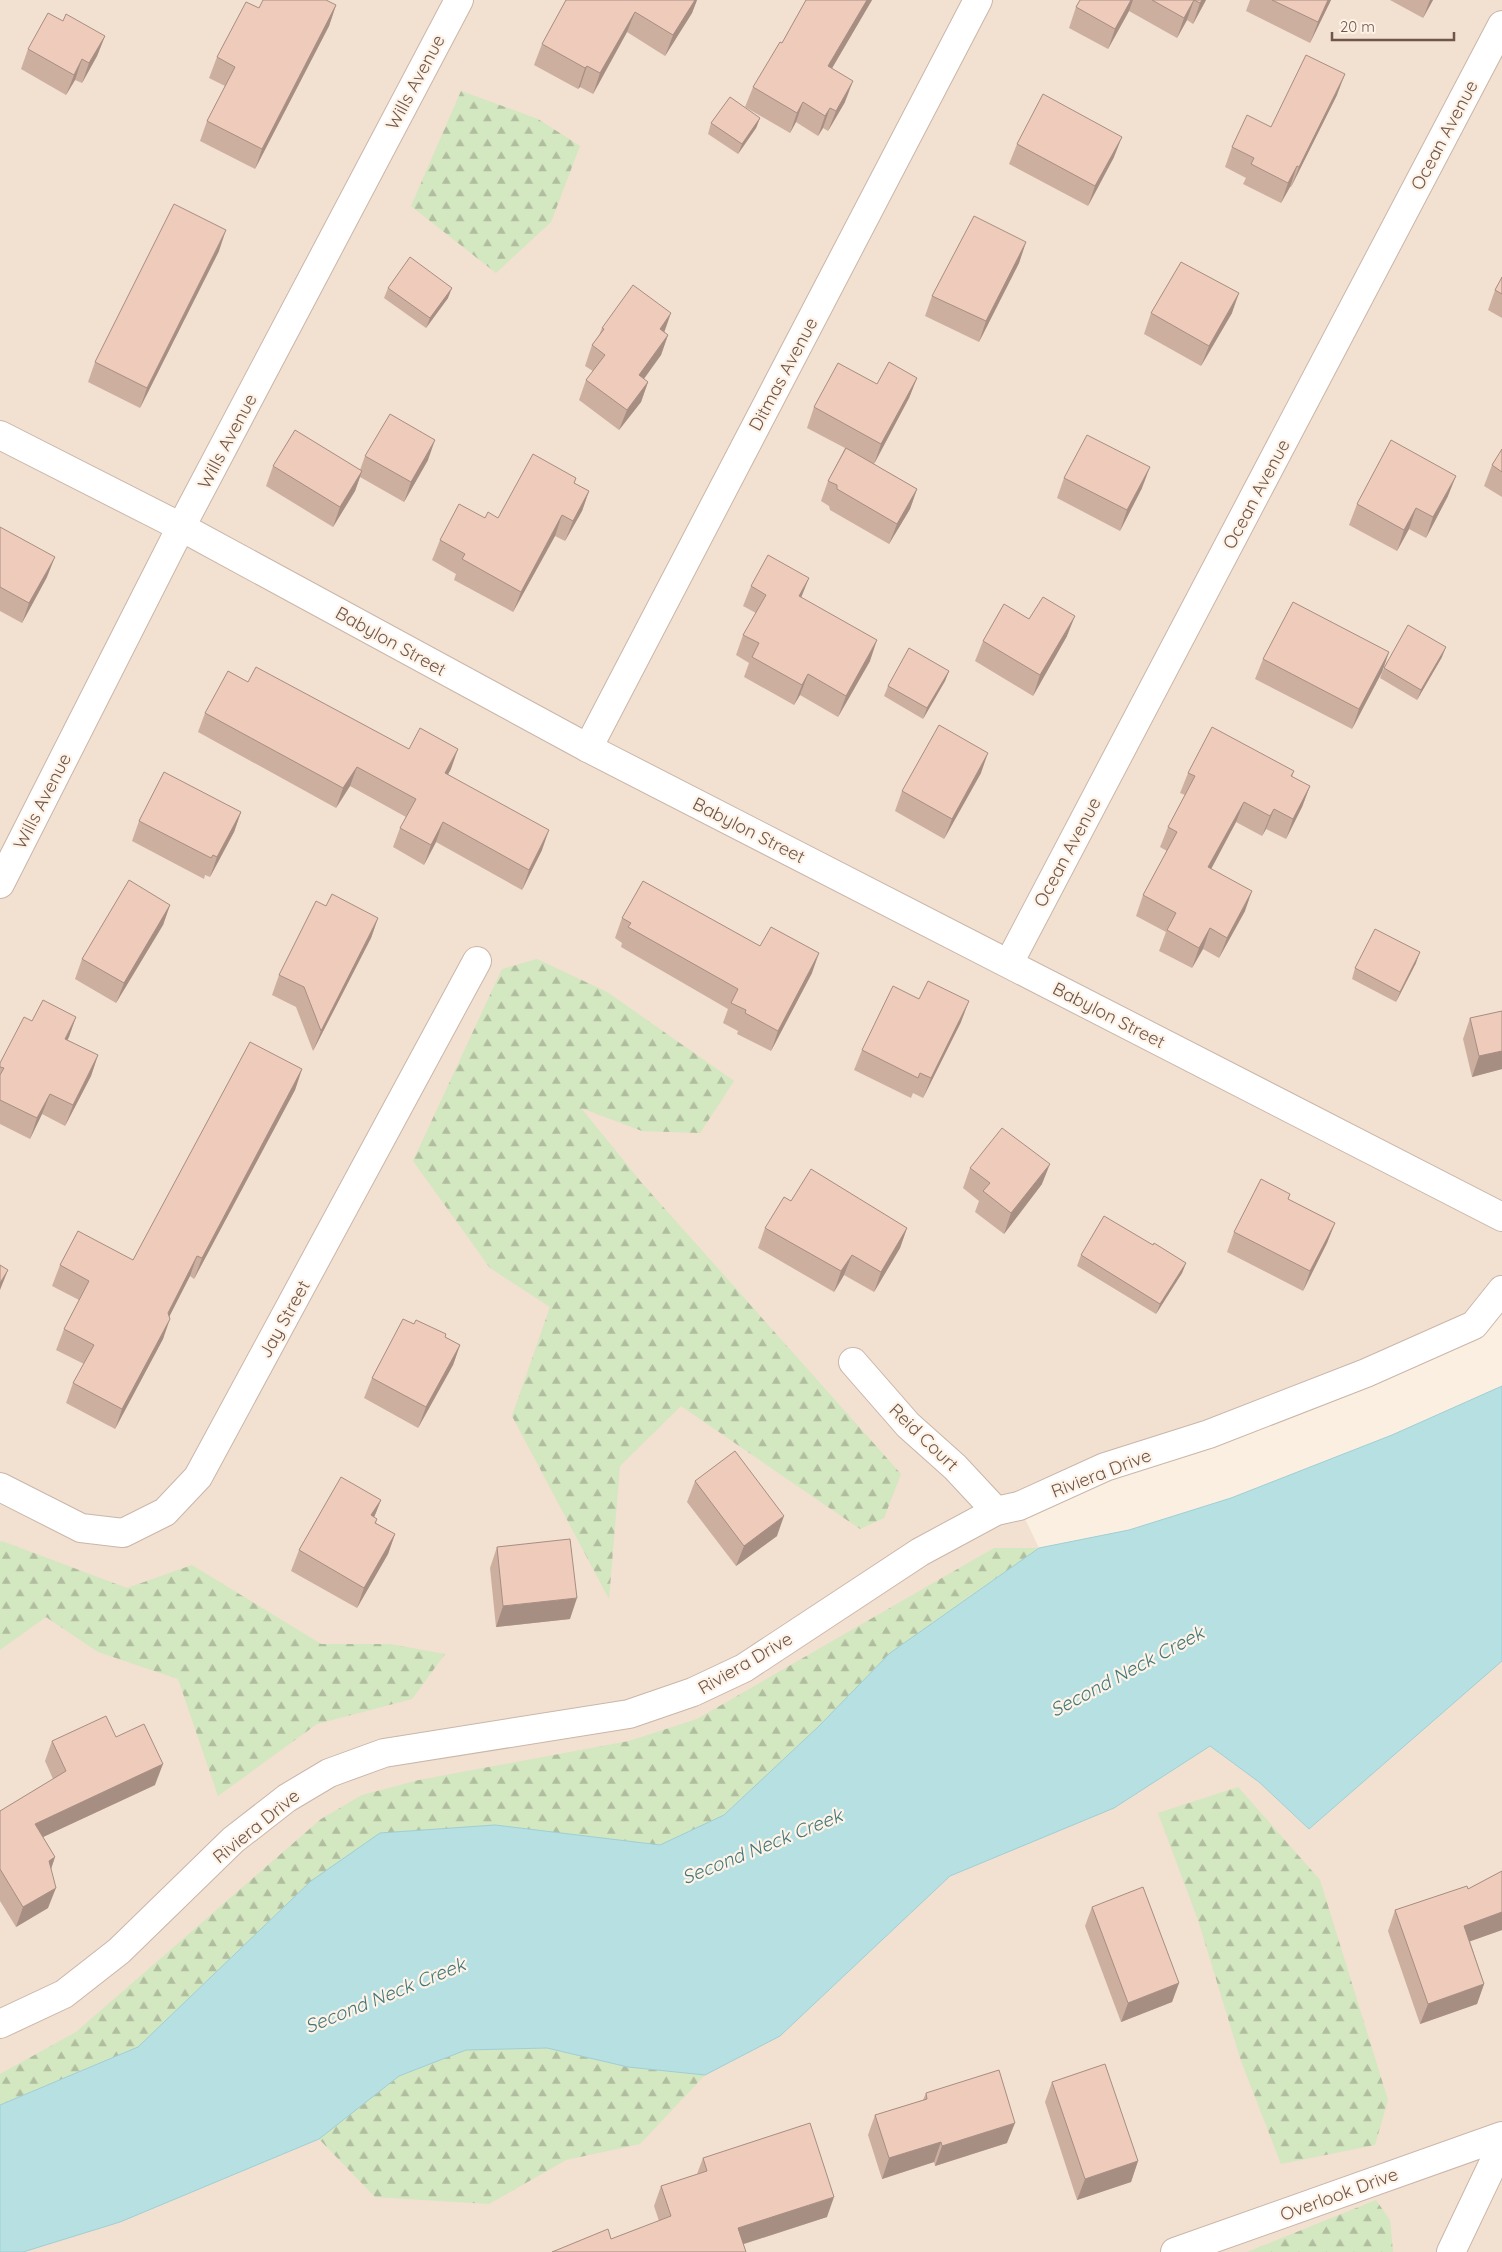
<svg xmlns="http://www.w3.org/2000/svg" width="1502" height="2252" font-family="Quicksand,sans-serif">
<defs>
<pattern id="forest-firs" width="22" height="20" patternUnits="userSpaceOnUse" patternTransform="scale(1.25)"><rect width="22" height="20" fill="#d3e7c1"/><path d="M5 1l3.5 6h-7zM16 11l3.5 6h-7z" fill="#b0be9f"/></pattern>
</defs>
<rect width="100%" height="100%" fill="#fbefe1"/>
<!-- residential -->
<path fill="#f2e0d0" d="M0,0H1502V1290L1474,1325L1019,1506L1039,1548L890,1653L1114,1808L1210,1746L1259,1782L1309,1829L1502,1661V2252H0Z"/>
<!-- forest -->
<g fill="url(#forest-firs)">
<path d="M461,91L538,119L580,146L551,222L496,273L411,206Z"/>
<path d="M537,959L607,992L734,1081L700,1133L642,1131L581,1108L641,1182L901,1474L884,1518L860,1529L681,1406L620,1466L609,1599L512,1416L550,1307L490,1268L413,1161L502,969Z"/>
<path d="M2,1541L127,1588L192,1565L321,1644H390L445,1654L412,1699L317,1724L218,1796L178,1679L98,1652L46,1617L0,1650V1542Z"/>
<path d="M994,1548H1039L890,1653L819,1726L724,1815L659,1846L495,1825L311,1881L138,2047L0,2105V2074L76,2032L321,1819L362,1795L419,1780L629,1741L697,1719Z"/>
<path d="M1238,1787L1320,1880L1388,2100L1375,2145L1281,2164L1241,2061L1198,1920L1158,1813Z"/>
<path d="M547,2048L628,2067L705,2075L640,2144L566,2160L489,2204L375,2197L319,2139L399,2076L466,2050Z"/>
<path d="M1376,2200L1390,2220L1393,2252H1247Z"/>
</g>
<!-- water -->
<path fill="#b7e0e3" stroke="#9ecfd4" d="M1502,1386V1661L1309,1829L1259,1782L1210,1746L1114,1808L950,1876L780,2036L705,2075L628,2067L547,2048L466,2050L399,2076L319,2139L120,2222L23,2252H0V2105L138,2047L311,1881L380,1833L495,1825L660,1845L724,1815L819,1726L890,1653L1039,1548L1129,1530L1231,1498L1392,1435Z"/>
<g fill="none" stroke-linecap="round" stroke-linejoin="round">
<defs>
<g id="street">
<path d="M0,435L181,527L588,748L1502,1217"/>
<path d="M588,748L978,0"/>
<path d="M0,884L181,527L459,0"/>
<path d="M1009,963L1502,25"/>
<path d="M853,1362L908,1425L955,1467L996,1511"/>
<path d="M0,1487L81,1528L123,1533L165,1512L198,1477L477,961"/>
<path d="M0,2024L64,1994L119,1951L233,1840L287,1798L329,1773L384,1753L629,1714L693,1692L744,1668L920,1552L996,1511L1019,1506L1105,1467L1209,1434L1366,1373L1474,1325L1502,1290"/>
<path d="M1175,2252L1502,2136"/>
<path d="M1451,2252L1502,2145"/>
</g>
</defs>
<!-- street casing -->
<use href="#street" stroke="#cab6a9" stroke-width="30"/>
<!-- street -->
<use href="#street" stroke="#fff" stroke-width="28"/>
</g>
<!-- wall -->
<g fill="#cdafa0">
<path d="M566,0H697L692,13L665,56L627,32L593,94L580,87L578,89L534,65L542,44Z"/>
<path d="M806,0H872L832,68L845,102L828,131L823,128L818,136L796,122L790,133L745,107L753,87L782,43Z"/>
<path d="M1080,0H1206L1193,24L1187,20L1177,38L1129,11L1108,49L1069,28L1076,7Z"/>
<path d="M1250,0H1331L1310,43L1246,11Z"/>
<path d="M1390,0H1433L1423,18Z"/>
<path d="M336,5L329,26L255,169L200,141L207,121L225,86L209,78L217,57L259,8Z"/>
<path d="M105,36L97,56L82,83L75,80L66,95L21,69L28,49Z"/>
<path d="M1337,95L1291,187H1290L1281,203L1243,184L1246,178L1225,167L1232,147Z"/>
<path d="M760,118L756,128L738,154L708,134L711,123Z"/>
<path d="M1017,144L1114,157L1088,206L1009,164Z"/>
<path d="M1026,242L1019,263L979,342L925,316L932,296Z"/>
<path d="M219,251L140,408L88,382L95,362Z"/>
<path d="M1502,277V318L1488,310L1495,290Z"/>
<path d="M388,288L448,298L426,328L384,298Z"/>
<path d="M1151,313H1232L1201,366L1144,334Z"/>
<path d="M602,328L664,332L668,335L661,355L644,379L648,382L641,402L619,430L579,400L586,380L593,371L585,366L592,345L599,335Z"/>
<path d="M917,378L909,398L874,464L917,489L910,509L889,544L830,510L829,506L821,501L828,481L845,448L807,428L814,407L877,384Z"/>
<path d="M1502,449V497L1484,486L1492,465Z"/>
<path d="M365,456L428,460L404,502L360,477L355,491L333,527L266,486L273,466L360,470Z"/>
<path d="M1064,478L1142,488L1120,531L1057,498Z"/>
<path d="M574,483L589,491L582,511L565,541L555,536L513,612L454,580L456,574L432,560L440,540L485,518H498Z"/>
<path d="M1448,496L1426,538L1409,529L1397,551L1349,525L1357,504Z"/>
<path d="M0,527L47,577L22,623L0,611Z"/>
<path d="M751,586L802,598L870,661L838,717L800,695L794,705L744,677L749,663L736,655L743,635L756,613L743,606Z"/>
<path d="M1029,619L1067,636L1033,696L975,661L983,641Z"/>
<path d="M1389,652L1382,672L1352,729L1255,679L1263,659Z"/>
<path d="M1442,657L1417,700L1380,678L1384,668Z"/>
<path d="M949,671L945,681L923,719L884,696L888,686Z"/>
<path d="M248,682L409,749L451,769L448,774L542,850L522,890L436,842L424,865L393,847L400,828L406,817L350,786L336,808L198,732L205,713Z"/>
<path d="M1294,771L1292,777L1310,786L1302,807L1286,839L1266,829L1262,836L1236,822L1211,869L1245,911L1219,958L1203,949L1192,968L1159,951L1166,932L1136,916L1143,895L1167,851L1160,847L1168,827L1185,795L1180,793L1188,773Z"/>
<path d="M981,773L944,839L895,811L902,791Z"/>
<path d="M241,812L234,832L210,877L205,875L204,879L132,841L139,821Z"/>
<path d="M170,905L163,925L116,1003L75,979L82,959Z"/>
<path d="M326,906L378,918L371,938L313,1051L296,1007L272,995L279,975Z"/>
<path d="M622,918L760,946L812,973L771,1051L737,1034L738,1031L723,1023L728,1009L621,947L622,943L615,938Z"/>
<path d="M1416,963L1396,1002L1352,979L1355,968Z"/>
<path d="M919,999L961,1022L923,1098L913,1093L911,1098L854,1070L862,1050Z"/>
<path d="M1502,1011V1069L1472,1077L1463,1039L1470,1018Z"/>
<path d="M76,1017L67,1040L98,1055L91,1076L65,1126L42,1114L30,1139L0,1124V1063L32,1021Z"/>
<path d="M302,1069L295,1090L194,1279L190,1276L169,1316L163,1339L115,1429L66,1403L73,1383L84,1364L56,1350L64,1329L79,1300L52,1286L60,1265L133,1260Z"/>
<path d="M970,1168L1042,1184L1004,1234L975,1212L979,1201L963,1188Z"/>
<path d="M1288,1199L1335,1223L1327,1243L1303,1291L1227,1252L1234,1232Z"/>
<path d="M791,1201L907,1228L900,1248L874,1292L844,1275L834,1292L758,1248L765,1228Z"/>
<path d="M1153,1245L1186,1263L1182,1273L1156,1314L1077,1266L1081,1255Z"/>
<path d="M414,1324L445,1337L460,1345L453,1365L418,1428L364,1398L372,1378Z"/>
<path d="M695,1481L777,1536L736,1566L687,1502Z"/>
<path d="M381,1500L374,1517L377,1519L376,1523L395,1534L388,1554L357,1608L291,1571L299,1550Z"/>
<path d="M497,1547L570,1619L496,1627L490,1568Z"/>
<path d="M116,1737L155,1785L43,1837L55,1857L51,1869L48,1908L16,1927L0,1901V1811L53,1779L45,1761L52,1741Z"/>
<path d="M1502,1871V1930L1470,1941L1484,1984L1477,2004L1420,2024L1388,1931L1395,1910L1468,1889Z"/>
<path d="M1092,1907L1179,1983L1172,2002L1121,2022L1085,1926Z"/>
<path d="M1052,2082L1138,2161L1131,2182L1077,2200L1045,2102Z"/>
<path d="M926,2093L1007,2143L935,2166L934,2162L882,2179L868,2135L875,2115L923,2100Z"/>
<path d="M703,2158L827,2217L744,2244L611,2239L659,2221L654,2206L661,2186L697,2174Z"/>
</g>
<!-- shaded-wall -->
<g fill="#a78e82">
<path d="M695,0H697L692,13L665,56L673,35Z"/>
<path d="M867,0H872L821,87L828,66Z"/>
<path d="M1131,0H1133L1129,11L1108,49L1115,29Z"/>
<path d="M1194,0L1187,20L1177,38L1184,18Z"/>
<path d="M1202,0H1206L1193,24L1200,3Z"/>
<path d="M1328,0H1331L1310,43L1318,22Z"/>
<path d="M1430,0H1433L1423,18Z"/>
<path d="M336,5L329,26L255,169L262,149Z"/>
<path d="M635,12L627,32L593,94L600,73Z"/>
<path d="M105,36L97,56L82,83L89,63Z"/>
<path d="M82,59L75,80L66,95L74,75Z"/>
<path d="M587,66L580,87L578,89L585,68Z"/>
<path d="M1345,74L1337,95L1291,187L1299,167Z"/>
<path d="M853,81L845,102L828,131L836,111Z"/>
<path d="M803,102L796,122L790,133L797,113Z"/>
<path d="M830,108L823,128L818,136L825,116Z"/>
<path d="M760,118L756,128L738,154L742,144Z"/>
<path d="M1122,137L1114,157L1088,206L1095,186Z"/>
<path d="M1297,166L1290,187L1281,203L1288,183Z"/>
<path d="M226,230L219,251L140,408L147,388Z"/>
<path d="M1026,242L1019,263L979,342L986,321Z"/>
<path d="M452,288L448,298L426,328L430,318Z"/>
<path d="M1239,293L1232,313L1201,366L1209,346Z"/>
<path d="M671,313L664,333L660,329Z"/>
<path d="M668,335L661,355L632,395L639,375Z"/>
<path d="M917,378L909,398L874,464L881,444Z"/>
<path d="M648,382L641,402L619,430L627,410Z"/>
<path d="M435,440L428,460L404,502L411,482Z"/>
<path d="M1150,467L1142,488L1120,531L1127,510Z"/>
<path d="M362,471L355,491L333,527L340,507Z"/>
<path d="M1456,476L1448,496L1426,538L1433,517Z"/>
<path d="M917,489L910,509L889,544L897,524Z"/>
<path d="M589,491L582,511L565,541L573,521Z"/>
<path d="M1416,508L1409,529L1397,551L1404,530Z"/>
<path d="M562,515L555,536L513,612L521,592Z"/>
<path d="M55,557L47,577L22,623L29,603Z"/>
<path d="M809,578L801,598L799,596Z"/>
<path d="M1075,616L1067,636L1033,696L1040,675Z"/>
<path d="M877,640L870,661L838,717L846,696Z"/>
<path d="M1446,647L1442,657L1417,700L1421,690Z"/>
<path d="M1389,652L1382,672L1352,729L1359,709Z"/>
<path d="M949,671L945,681L923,719L927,708Z"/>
<path d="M808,674L800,695L794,705L802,685Z"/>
<path d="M458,749L451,769L438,792L445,773Z"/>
<path d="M988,753L981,773L944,839L952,819Z"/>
<path d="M357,767L350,786L336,808L343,788Z"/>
<path d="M1310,786L1302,807L1286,839L1293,819Z"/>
<path d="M1244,802L1236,822L1201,888L1208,867Z"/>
<path d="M1274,809L1266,829L1262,836L1270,816Z"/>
<path d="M241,812L234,832L210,877L217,857Z"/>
<path d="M443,822L436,842L424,865L431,845Z"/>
<path d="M549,830L542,850L522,890L529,870Z"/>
<path d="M1252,891L1245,911L1219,958L1227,938Z"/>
<path d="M170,905L163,925L116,1003L124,983Z"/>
<path d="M378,918L371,938L313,1051L321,1031Z"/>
<path d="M1210,928L1203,949L1192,968L1199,948Z"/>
<path d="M1420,952L1416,963L1396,1002L1400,992Z"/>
<path d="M819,953L812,973L771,1051L778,1031Z"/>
<path d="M969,1001L961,1022L923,1098L931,1078Z"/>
<path d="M76,1017L69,1037L58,1059L65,1039Z"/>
<path d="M1502,1051V1069L1472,1077L1479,1056Z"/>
<path d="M98,1055L91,1076L65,1126L73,1105Z"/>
<path d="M302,1069L295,1090L194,1279L202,1258Z"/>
<path d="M50,1094L42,1114L30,1139L37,1118Z"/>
<path d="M1050,1164L1042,1184L1004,1234L1011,1213Z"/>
<path d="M1335,1223L1327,1243L1303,1291L1310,1271Z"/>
<path d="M907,1228L900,1248L874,1292L881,1272Z"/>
<path d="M852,1255L844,1275L834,1292L841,1271Z"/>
<path d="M197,1256L190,1276L161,1333L168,1313Z"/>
<path d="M1186,1263L1182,1273L1156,1314L1160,1304Z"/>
<path d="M8,1270L0,1290V1291V1283Z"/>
<path d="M170,1319L163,1339L115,1429L122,1409Z"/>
<path d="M460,1345L453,1365L418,1428L426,1407Z"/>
<path d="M381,1500L373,1520L371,1515Z"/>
<path d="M784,1516L777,1536L736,1566L744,1546Z"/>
<path d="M395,1534L388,1554L357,1608L364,1588Z"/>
<path d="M577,1598L570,1619L496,1627L503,1606Z"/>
<path d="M163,1764L155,1785L28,1844L35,1824Z"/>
<path d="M55,1857L48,1878L49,1861Z"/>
<path d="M56,1888L48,1908L16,1927L23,1907Z"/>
<path d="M1502,1912V1930L1457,1946L1464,1926Z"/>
<path d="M1179,1983L1172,2002L1121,2022L1128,2003Z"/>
<path d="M1484,1984L1477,2004L1420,2024L1428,2004Z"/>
<path d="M1015,2123L1007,2143L935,2166L942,2146Z"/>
<path d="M941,2142L934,2162L882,2179L889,2158Z"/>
<path d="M1138,2161L1131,2182L1077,2200L1085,2179Z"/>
<path d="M834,2197L827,2217L731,2248L738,2228Z"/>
</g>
<!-- building -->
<g fill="#eecbba" stroke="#a78e82">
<path d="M263,0H326L336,5L262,149L207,121L235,67L217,57L246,2L259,8Z"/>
<path d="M566,0H695L673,35L635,12L600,73L587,66L585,68L542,44Z"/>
<path d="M806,0H867L828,66L853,81L836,111L830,108L825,116L803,102L797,113L753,87L780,42L782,43Z"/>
<path d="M1080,0H1131L1115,29L1076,7Z"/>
<path d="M1152,0H1202L1200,3L1194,0L1184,18Z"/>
<path d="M1272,0H1328L1318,22Z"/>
<path d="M48,13L63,21L66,14L105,36L89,63L82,59L74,75L28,49Z"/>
<path d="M1306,55L1345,74L1299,167L1297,166L1288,183L1251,164L1254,158L1232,147L1247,115L1271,127Z"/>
<path d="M1043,94L1122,137L1095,186L1017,144Z"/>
<path d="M730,97L760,118L742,144L711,123Z"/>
<path d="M174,204L226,230L147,388L95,362Z"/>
<path d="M974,216L1026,242L986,321L932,296Z"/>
<path d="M410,257L452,288L430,318L388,288Z"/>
<path d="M1181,262L1239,293L1209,346L1151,313Z"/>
<path d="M1502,277V294L1495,290Z"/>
<path d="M633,285L671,313L660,329L668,335L639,375L648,382L627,410L586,380L605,355L592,345L604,329L602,328Z"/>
<path d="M889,362L917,378L881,444L814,407L838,363L877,384Z"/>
<path d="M390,414L435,440L411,482L365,456Z"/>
<path d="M295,430L362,471L340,507L273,466Z"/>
<path d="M1087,435L1150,467L1127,510L1064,478Z"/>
<path d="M1391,440L1456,476L1433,517L1416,508L1404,530L1357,504Z"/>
<path d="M846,448L917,489L897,524L837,489V485L828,481Z"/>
<path d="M1502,449V472L1492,465Z"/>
<path d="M533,454L576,478L574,483L589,491L573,521L562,515L521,592L462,559L465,554L440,540L459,504L485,518L488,512L498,518Z"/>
<path d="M0,527L55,557L29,603L0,587Z"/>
<path d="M768,555L809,578L799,596L877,640L846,696L808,674L802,685L752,657L759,643L743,635L766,595L751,586Z"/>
<path d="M1043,597L1075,616L1040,675L983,641L1004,604L1029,619Z"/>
<path d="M1293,602L1389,652L1359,709L1263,659Z"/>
<path d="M1408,625L1446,647L1421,690L1384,668Z"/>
<path d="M909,648L949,671L927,708L888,686Z"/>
<path d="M256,667L409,749L420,728L458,749L445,773L549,830L529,870L443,822L431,845L400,828L416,799L357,767L343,788L205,713L228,671L248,682Z"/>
<path d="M939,725L988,753L952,819L902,791Z"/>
<path d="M1212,727L1294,771L1291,776L1310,786L1293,819L1274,809L1270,816L1244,802L1208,867L1252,891L1227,938L1210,928L1199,948L1167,930L1176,913L1143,895L1177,832L1168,827L1195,776L1188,773Z"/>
<path d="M164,772L241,812L217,857L213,855L211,858L139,821Z"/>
<path d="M129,880L170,905L124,983L82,959Z"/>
<path d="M643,881L760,946L771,927L819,953L778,1031L745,1013L746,1010L731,1003L738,989L628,927L631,923L622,918Z"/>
<path d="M332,894L378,918L321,1031L304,987L279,975L316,901L326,906Z"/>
<path d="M1375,929L1420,952L1400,992L1355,968Z"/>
<path d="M928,981L969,1001L931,1078L920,1073L918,1078L862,1050L893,986L919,999Z"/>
<path d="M43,1000L76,1017L65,1039L98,1055L73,1105L50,1094L37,1118L0,1100V1075L4,1068L0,1067V1063L24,1017L32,1021Z"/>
<path d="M1502,1011V1051L1479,1056L1470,1018Z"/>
<path d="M250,1042L302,1069L202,1258L197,1256L168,1313L170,1319L122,1409L73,1383L94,1345L64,1329L89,1281L60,1265L78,1231L133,1260Z"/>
<path d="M1002,1128L1050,1164L1011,1213L983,1191L990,1183L970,1168Z"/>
<path d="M811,1169L907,1228L881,1272L852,1255L841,1271L765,1228L784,1197L791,1201Z"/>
<path d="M1261,1179L1290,1194L1288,1199L1335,1223L1310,1271L1234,1232Z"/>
<path d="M1104,1216L1153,1245L1154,1243L1186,1263L1160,1304L1081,1255Z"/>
<path d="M0,1265L8,1270L0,1283Z"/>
<path d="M403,1319L414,1324L416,1320L446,1334L445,1337L460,1345L426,1407L372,1378Z"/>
<path d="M735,1451L784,1516L744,1546L695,1481Z"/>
<path d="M341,1477L381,1500L371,1515L377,1519L375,1523L395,1534L364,1588L299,1550Z"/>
<path d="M570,1539L577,1598L503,1606L497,1547Z"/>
<path d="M106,1716L116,1737L144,1724L163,1764L35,1824L55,1857L49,1861L56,1888L23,1907L0,1869V1811L66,1771L52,1741Z"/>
<path d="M1502,1871V1912L1464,1926L1484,1984L1428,2004L1395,1910L1467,1886L1468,1889Z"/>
<path d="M1143,1887L1179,1983L1128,2003L1092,1907Z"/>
<path d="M1105,2064L1138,2161L1085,2179L1052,2082Z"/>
<path d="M999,2070L1015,2123L942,2146L941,2142L889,2158L875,2115L927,2099L926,2093Z"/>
<path d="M810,2123L834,2197L738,2228L746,2252H552L608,2229L611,2239L671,2216L661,2186L707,2171L703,2158Z"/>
</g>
<g text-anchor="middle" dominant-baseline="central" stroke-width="4.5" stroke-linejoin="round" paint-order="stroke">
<!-- street labels -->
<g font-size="18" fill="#70554a" stroke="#fef3e7">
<text transform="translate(415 82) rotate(-62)">Wills Avenue</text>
<text transform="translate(1444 135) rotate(-62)">Ocean Avenue</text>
<text transform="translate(783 374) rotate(-62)">Ditmas Avenue</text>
<text transform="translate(227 441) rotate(-62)">Wills Avenue</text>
<text transform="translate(1256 494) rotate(-62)">Ocean Avenue</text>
<text transform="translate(391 641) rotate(29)">Babylon Street</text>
<text transform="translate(42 801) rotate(-63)">Wills Avenue</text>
<text transform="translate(749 830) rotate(27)">Babylon Street</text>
<text transform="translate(1067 852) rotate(-62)">Ocean Avenue</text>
<text transform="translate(1109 1015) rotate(27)">Babylon Street</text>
<text transform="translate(284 1319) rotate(-61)">Jay Street</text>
<text transform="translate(924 1437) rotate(44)">Reid Court</text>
<text transform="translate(1101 1473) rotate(-21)">Riviera Drive</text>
<text transform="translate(745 1663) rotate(-30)">Riviera Drive</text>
<text transform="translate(256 1826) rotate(-39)">Riviera Drive</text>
<text transform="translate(1339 2194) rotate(-20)">Overlook Drive</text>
</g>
<!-- water labels -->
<g font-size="19" font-style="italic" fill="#42777c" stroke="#fef3e7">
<text transform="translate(1127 1671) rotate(-28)">Second Neck Creek</text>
<text transform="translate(762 1846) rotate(-22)">Second Neck Creek</text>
<text transform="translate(385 1995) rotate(-22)">Second Neck Creek</text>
</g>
</g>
<!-- scale -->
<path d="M1332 32v8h122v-8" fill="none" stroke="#70554a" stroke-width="2.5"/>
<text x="1340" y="32" font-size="15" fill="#70554a" stroke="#fef3e7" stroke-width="4" paint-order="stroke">20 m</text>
</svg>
